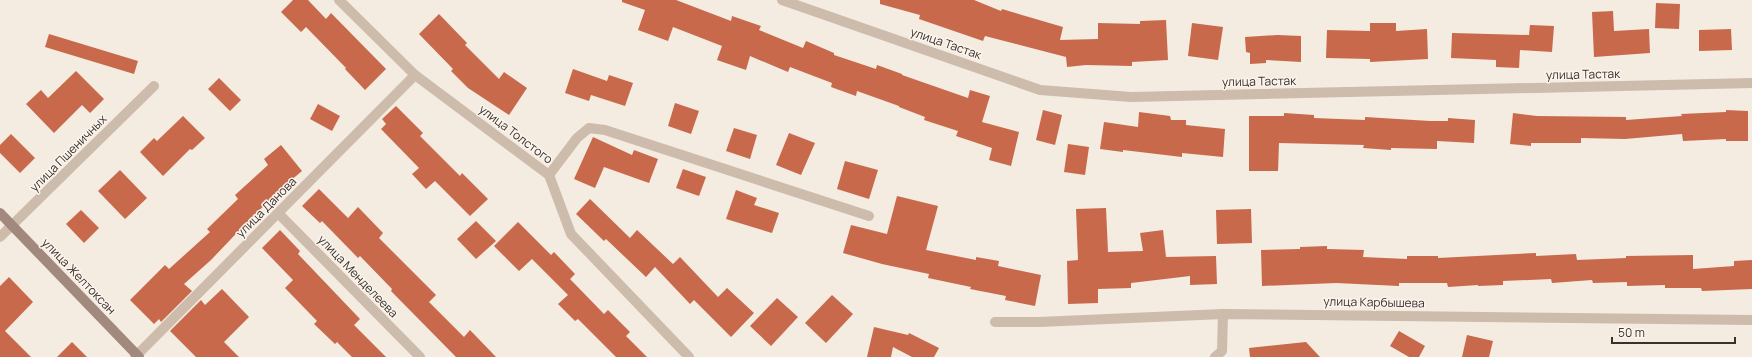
<svg xmlns="http://www.w3.org/2000/svg" width="1752" height="357" font-family="Manrope,sans-serif">
<rect width="100%" height="100%" fill="#f4ebe1"/>
<!-- building -->
<g fill="#c8694b">
<path d="M293,0H308L326,19L331,13L386,69L365,90L345,69L346,68L306,27L301,32L281,12Z"/>
<path d="M622,0H676L731,21L732,16L761,26L759,30L803,48L806,41L834,53V55L876,69L877,65L902,74V75L968,98L970,90L990,96L982,122L1019,132L1011,166L989,160L992,148L956,136L958,131L924,120L925,117L899,107V106L857,91L856,96L831,87L832,83L790,67L788,72L750,56L746,70L717,60L722,46L673,27L668,41L638,30L645,10L622,2Z"/>
<path d="M880,0H974L1001,11L1002,9L1063,27L1060,40L1098,39V23L1140,24V21L1166,20L1168,60L1132,62V66L1086,65L1067,67L1066,57L985,36L983,41L919,19L920,15L880,4Z"/>
<path d="M1656,3L1680,4L1679,29L1655,28Z"/>
<path d="M1613,11L1614,31L1649,29L1650,53L1594,57L1592,12Z"/>
<path d="M439,14L467,43L465,45L499,79L504,72L527,88L509,115L468,88L451,71L453,69L419,34Z"/>
<path d="M1192,23L1223,27L1218,60L1188,56Z"/>
<path d="M1370,23H1396V31L1427,29L1428,59L1370,62V59L1326,58L1327,30L1370,31Z"/>
<path d="M1530,25L1554,26L1552,52L1520,50L1519,68L1496,67V60L1451,58L1452,33L1529,35Z"/>
<path d="M1731,29L1732,50L1699,51V30Z"/>
<path d="M49,34L138,61L134,74L45,47Z"/>
<path d="M1278,35L1301,36V62L1266,60V63L1250,64V53L1246,52L1245,37Z"/>
<path d="M573,69L607,81L609,75L633,83L625,106L591,95L589,101L565,93Z"/>
<path d="M76,71L104,99L90,113L82,105L54,133L26,104L41,90L48,98Z"/>
<path d="M219,78L241,100L230,111L208,89Z"/>
<path d="M675,103L699,111L691,134L668,126Z"/>
<path d="M318,104L340,116L332,131L310,119Z"/>
<path d="M396,106L423,133L420,136L460,176L462,173L488,199L470,216L435,181L426,189L412,174L419,168L381,129L386,124L382,119Z"/>
<path d="M1043,110L1062,115L1055,145L1036,140Z"/>
<path d="M1726,110L1748,111V141H1726V139L1683,141L1682,134L1625,139L1581,138V143H1531V146L1510,144L1513,113L1537,116L1626,117V120L1682,116L1681,114L1726,112Z"/>
<path d="M1139,112L1170,116L1171,120H1186V125L1225,129L1223,157L1182,153V157L1123,150V152L1100,149L1104,122L1138,127Z"/>
<path d="M1284,113L1314,115V118L1365,120V117L1430,121H1448V118L1475,120L1474,143L1437,141V149L1391,148V150L1363,148L1364,145L1279,143L1278,171H1249V116H1284Z"/>
<path d="M183,116L205,138L192,150L190,149L163,176L140,152L154,138L157,141Z"/>
<path d="M734,128L757,135L750,159L726,151Z"/>
<path d="M789,133L815,143L801,175L776,165Z"/>
<path d="M11,134L35,158L20,173L0,153V145Z"/>
<path d="M593,137L632,155L634,150L658,159L649,183L604,167L595,188L574,179Z"/>
<path d="M1068,144L1089,147L1085,175L1064,172Z"/>
<path d="M281,145L302,171L271,197L272,198L251,218L211,260L184,284L192,291L161,322L159,319L154,324L130,300L165,265L169,269L210,232L207,229L238,199L235,195L268,165L264,159Z"/>
<path d="M845,161L878,170L869,199L837,189Z"/>
<path d="M683,169L706,177L699,196L676,188Z"/>
<path d="M120,170L147,198L125,219L98,191Z"/>
<path d="M319,189L348,218L358,207L383,233L379,238L436,295L429,302L464,337L470,330L496,357H456L391,291L392,289L360,256L358,258L322,221L320,223L302,206Z"/>
<path d="M736,190L757,198L754,205L779,213L772,233L726,219Z"/>
<path d="M897,196L938,206L926,250L976,260V257L999,261L998,266L1041,275L1035,306L1005,300L1006,296L970,289L971,287L928,278L929,274L882,264L843,253L851,225L887,234Z"/>
<path d="M590,199L630,238L637,230L673,264L680,257L718,297L727,288L754,313L731,337L694,300L690,304L655,267L646,277L606,239L604,241L576,214Z"/>
<path d="M1106,208L1108,252L1143,251L1140,233L1163,230L1166,257L1216,256L1217,284L1190,285V276L1131,283V288L1098,289V303L1068,304L1067,261L1078,260L1076,209Z"/>
<path d="M1251,209L1252,243L1217,244L1216,210Z"/>
<path d="M81,210L99,228L84,243L66,224Z"/>
<path d="M476,221L496,241L476,259L457,239Z"/>
<path d="M518,222L551,255L554,252L575,274L570,279L604,314L608,310L630,332L626,336L647,357H616L578,319L575,321L558,304L568,295L532,259L519,271L494,246Z"/>
<path d="M280,230L300,251L298,254L360,319L354,325L386,357H352L337,342L335,344L314,324L317,321L285,288L293,280L262,248Z"/>
<path d="M1327,246V249L1364,250L1363,257L1407,259V256H1438V258L1536,253V256L1576,254L1577,260L1626,258V256L1693,255V269L1734,266V261L1752,260V289L1702,291L1701,288H1665V285L1627,286V282L1593,283L1592,280L1552,283L1551,279L1503,281V285L1478,286V285L1448,287L1447,283H1399V286L1336,283L1262,286L1261,250L1300,249V247Z"/>
<path d="M9,277L33,302L5,331L31,357H0V286Z"/>
<path d="M222,289L249,317L224,342L239,357H196L170,331L201,300L205,305Z"/>
<path d="M832,295L853,314L826,343L805,323Z"/>
<path d="M777,298L798,317L771,346L750,326Z"/>
<path d="M874,327L908,335L909,333L939,348L934,357H912L893,347L891,357H867Z"/>
<path d="M1399,331L1425,346L1419,357H1409L1390,346Z"/>
<path d="M1467,335L1493,341L1489,357H1462Z"/>
<path d="M72,342L87,357H57Z"/>
<path d="M1306,342L1320,357H1250L1249,348Z"/>
</g>
<g fill="none" stroke-linecap="round" stroke-linejoin="round">
<!-- minor -->
<g stroke="#cdbbac" stroke-width="10">
<path d="M339,0L415,75L549,175L571,234L689,357"/>
<path d="M782,0L1040,90L1131,97L1752,83"/>
<path d="M549,175L577,138L589,128L605,130L869,216"/>
<path d="M278,213L420,357"/>
<path d="M0,237L154,86"/>
<path d="M995,322H1039L1223,314L1752,320"/>
<path d="M135,357L415,75"/>
<path d="M1215,357L1222,351L1223,314"/>
</g>
<!-- secondary -->
<path stroke="#a18a7d" stroke-width="10" d="M0,213L139,357"/>
</g>
<g text-anchor="middle" dominant-baseline="central" stroke-width="3" stroke-linejoin="round" paint-order="stroke">
<!-- street labels -->
<g font-size="12" fill="#3b302b" stroke="#fbf5ee">
<text transform="translate(946 43) rotate(19)">улица Тастак</text>
<text transform="translate(1583 74) rotate(-1)">улица Тастак</text>
<text transform="translate(1259 81) rotate(-1)">улица Тастак</text>
<text transform="translate(516 134) rotate(37)">улица Толстого</text>
<text transform="translate(68 153) rotate(-45)">улица Пшеничных</text>
<text transform="translate(266 207) rotate(-45)">улица Данова</text>
<text transform="translate(79 276) rotate(46)">улица Желтоксан</text>
<text transform="translate(358 276) rotate(46)">улица Менделеева</text>
<text transform="translate(1374 302) rotate(1)">улица Карбышева</text>
</g>
</g>
<!-- scale -->
<path d="M1612 337v6h123v-6" fill="none" stroke="#3b302b" stroke-width="2"/>
<text x="1618" y="337" font-size="12" fill="#3b302b" stroke="#fbf5ee" stroke-width="3" paint-order="stroke">50 m</text>
</svg>
